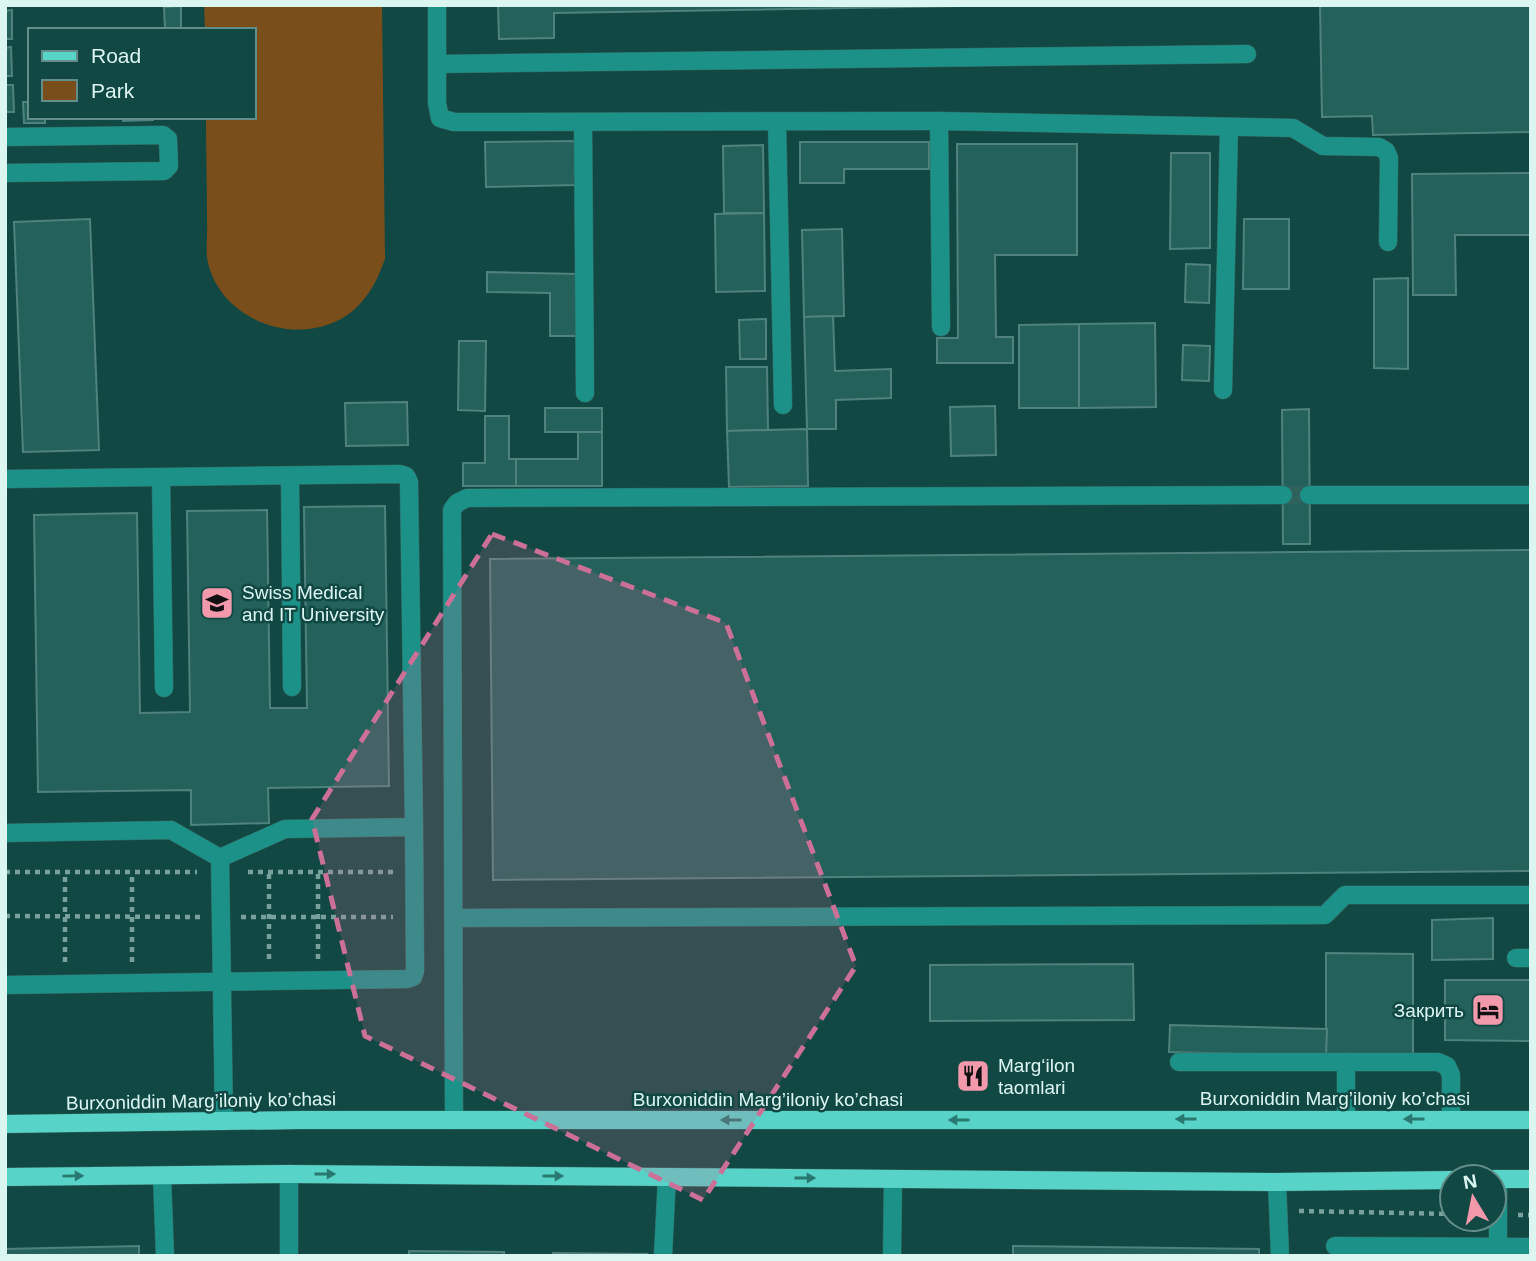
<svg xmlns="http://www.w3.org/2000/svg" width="1536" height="1261" font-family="Arial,sans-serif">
<rect width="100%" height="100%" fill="#114843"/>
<!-- green -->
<path fill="#7a4e1b" d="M204,5H382L385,259C378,278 371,294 355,309C307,351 223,325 208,263C205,250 208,233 207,220C207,185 206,151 206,117H254V30H205Z"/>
<!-- building -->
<g fill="#24615b" stroke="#4f827c" stroke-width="2">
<path d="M498,5H1024L554,13V38L499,39Z"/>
<path d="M1320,5H1531V132L1373,135L1372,116L1322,117Z"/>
<path d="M181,6V30H165L164,7Z"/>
<path d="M12,10V39H5V11Z"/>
<path d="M11,47L12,76H5V48Z"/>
<path d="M5,85H13L14,112H5Z"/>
<path d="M23,102H30V117H45V123H24Z"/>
<path d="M123,117H153V120L123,121Z"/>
<path d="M577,141V185L486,187L485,142Z"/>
<path d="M800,142H929V169H844V183H800Z"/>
<path d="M957,144H1077V255H995L996,337H1013V363H937V338H958Z"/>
<path d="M763,145L764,213H724L723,146Z"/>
<path d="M1171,153H1210V248L1170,249Z"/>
<path d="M1531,173V235H1455L1456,295H1413L1412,174Z"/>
<path d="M764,213L765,291L716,292L715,214Z"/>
<path d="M90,219L99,450L23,452L14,222Z"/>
<path d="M1244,219H1289V289H1243Z"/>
<path d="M842,229L844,316L804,317L802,230Z"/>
<path d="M1186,264L1210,265L1209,303L1185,302Z"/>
<path d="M487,272L579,274L578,336H550V293L487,292Z"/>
<path d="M1408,278V369L1374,368V279Z"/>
<path d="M833,316L835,371L891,369V398L836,400V429H807L804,317Z"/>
<path d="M766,319V359H740L739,320Z"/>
<path d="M1155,323L1156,407L1079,408V324Z"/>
<path d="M1079,324V408H1019V325Z"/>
<path d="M459,341H486L485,411L458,410Z"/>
<path d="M1183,345L1210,346L1209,381L1182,380Z"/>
<path d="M726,367H767L768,430L727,431Z"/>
<path d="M407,402L408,445L346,446L345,403Z"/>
<path d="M995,406L996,455L951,456L950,407Z"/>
<rect x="545" y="408" width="57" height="24"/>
<path d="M1309,409L1310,544H1283L1282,410Z"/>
<path d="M485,416H509V459H516V486H463V463H485Z"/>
<path d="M807,429L808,486L729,487L727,431Z"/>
<path d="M578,432H602V486H516V459H578Z"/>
<path d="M385,506L389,786L268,788L269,823L191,825V790L38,792L34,515L137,513L140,713L190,712L187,511L267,510L270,708H307L304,507Z"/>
<path d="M1531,550V871L493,880L490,559Z"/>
<path d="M1493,918V959L1432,960V920Z"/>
<path d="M1326,953L1413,954V1057L1326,1056Z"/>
<path d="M1133,964L1134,1020L930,1021V965Z"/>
<path d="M1445,980H1531V1041L1445,1040Z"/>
<path d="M1170,1025L1327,1029L1326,1056L1169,1052Z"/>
<path d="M139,1246V1256H5V1249Z"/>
<path d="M1013,1246L1259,1249V1256H1013Z"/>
<path d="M409,1251L504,1252V1256H409Z"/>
<path d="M553,1253L647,1254V1256H553Z"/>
</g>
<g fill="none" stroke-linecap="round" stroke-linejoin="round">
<!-- minor-tunnel -->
<path stroke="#2f625d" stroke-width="18" stroke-dasharray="18 9" stroke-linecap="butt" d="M1283,495H1309"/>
<defs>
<g id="minor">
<path d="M437,5V103L440,118L454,122L939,121L1293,128L1323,146L1379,147L1386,151L1389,158L1388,242"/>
<path d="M437,64L1247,54"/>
<path d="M939,121L941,327"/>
<path d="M583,122L585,393"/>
<path d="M777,122L783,405"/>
<path d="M5,137L163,135L168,139L169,166L164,171L5,173"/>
<path d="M1223,390L1229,127"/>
<path d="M290,476L292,687"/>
<path d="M161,478L164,688"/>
<path d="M5,479L400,474L406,476L409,482L414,827L285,829L220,858"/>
<path d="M1309,495H1531"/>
<path d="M5,833L171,830L220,858"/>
<path d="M220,858L224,1121"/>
<path d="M454,918L1325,915L1345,895H1531"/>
<path d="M1516,958H1531"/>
<path d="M5,985L407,979L413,977L415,971L414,827"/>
<path d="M1179,1062H1438L1447,1066L1451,1075V1119"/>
<path d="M1346,1119V1062"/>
<path d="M454,1120L452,510L457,503L467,498L1283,495"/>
<path d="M162,1176L165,1256"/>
<path d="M1498,1179V1246"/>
<path d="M1277,1182L1280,1256"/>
<path d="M1335,1246L1531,1247"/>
<path d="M289,1256V1174"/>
<path d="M663,1256L667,1177"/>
<path d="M892,1256L893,1179"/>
</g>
<g id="major">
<path d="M5,1124L301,1120H1531"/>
<path d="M5,1177L289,1174L1277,1182L1452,1180"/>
<path d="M1494,1179H1531"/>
</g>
</defs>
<!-- minor casing -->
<use href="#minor" stroke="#356762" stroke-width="19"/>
<!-- major casing -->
<use href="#major" stroke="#356762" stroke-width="19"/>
<!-- path -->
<g stroke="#79a19c" stroke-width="4.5" stroke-dasharray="5 5" stroke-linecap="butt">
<path d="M5,872H197"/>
<path d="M248,872H393"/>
<path d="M5,916L200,917"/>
<path d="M241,917H393"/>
<path d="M269,959V872"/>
<path d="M318,959V872"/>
<path d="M65,962V872"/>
<path d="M132,962V872"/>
<path d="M1299,1211L1452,1214"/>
<path d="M1518,1215H1531"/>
</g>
<!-- minor -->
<use href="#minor" stroke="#1b9187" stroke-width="18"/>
<!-- major -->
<use href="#major" stroke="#58d3c7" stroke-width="18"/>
</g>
<!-- one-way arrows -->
<defs><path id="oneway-solid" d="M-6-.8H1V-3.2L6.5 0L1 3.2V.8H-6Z" transform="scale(1.75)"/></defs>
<g fill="#2a7971">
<use href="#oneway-solid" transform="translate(1186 1119) rotate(180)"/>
<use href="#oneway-solid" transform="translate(1414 1119) rotate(180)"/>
<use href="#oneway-solid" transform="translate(731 1120) rotate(180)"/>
<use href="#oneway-solid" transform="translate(959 1120) rotate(180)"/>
<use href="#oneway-solid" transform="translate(325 1174)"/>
<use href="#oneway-solid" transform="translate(73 1176) rotate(-1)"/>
<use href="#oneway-solid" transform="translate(553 1176)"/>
<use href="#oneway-solid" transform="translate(805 1178)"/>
</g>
<!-- marked area -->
<path fill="#cc7097" fill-opacity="0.2" stroke="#cc7097" stroke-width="5" stroke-dasharray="14 9" stroke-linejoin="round" d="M492,534L726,623L856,966L703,1200L365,1036L312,819Z"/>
<!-- icons -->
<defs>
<symbol id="university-square" viewBox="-11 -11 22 22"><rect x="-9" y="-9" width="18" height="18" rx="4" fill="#f29aac" stroke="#114843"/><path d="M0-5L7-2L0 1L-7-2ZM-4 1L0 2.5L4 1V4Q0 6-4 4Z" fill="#111"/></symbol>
<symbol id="hotel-square" viewBox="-11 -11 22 22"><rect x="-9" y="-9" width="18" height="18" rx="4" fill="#f29aac" stroke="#114843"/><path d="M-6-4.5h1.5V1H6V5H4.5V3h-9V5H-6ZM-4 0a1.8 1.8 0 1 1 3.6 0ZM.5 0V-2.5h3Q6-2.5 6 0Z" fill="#111"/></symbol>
<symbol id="restaurant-square" viewBox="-11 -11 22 22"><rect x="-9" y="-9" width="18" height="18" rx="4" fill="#f29aac" stroke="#114843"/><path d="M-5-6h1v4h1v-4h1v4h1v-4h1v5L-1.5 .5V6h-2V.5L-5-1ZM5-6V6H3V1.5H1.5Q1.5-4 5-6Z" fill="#111"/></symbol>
</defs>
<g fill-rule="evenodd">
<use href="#university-square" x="198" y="584" width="38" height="38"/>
<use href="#hotel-square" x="1469" y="991" width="38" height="38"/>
<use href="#restaurant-square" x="954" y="1057" width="38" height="38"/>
</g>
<g text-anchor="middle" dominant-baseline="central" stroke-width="5" stroke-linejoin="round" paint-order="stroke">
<!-- poi labels -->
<g font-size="19" fill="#dbf5f1" stroke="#114843" text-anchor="start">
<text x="242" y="592">Swiss Medical<tspan x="242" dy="22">and IT University</tspan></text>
<text x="1464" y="1010" text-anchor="end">Закрить</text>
<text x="998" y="1065">Margʻilon<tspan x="998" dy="22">taomlari</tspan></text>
</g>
<!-- street labels -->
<g font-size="19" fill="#dbf5f1" stroke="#114843">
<text x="1335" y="1098">Burxoniddin Marg’iloniy ko’chasi</text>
<text x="768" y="1099">Burxoniddin Marg’iloniy ko’chasi</text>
<text transform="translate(201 1101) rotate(-1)">Burxoniddin Marg’iloniy ko’chasi</text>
</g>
</g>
<!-- border -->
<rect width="1536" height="1261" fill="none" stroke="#dbf5f1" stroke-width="14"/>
<!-- legend -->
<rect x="28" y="28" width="228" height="91" fill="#114843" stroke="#628d89" stroke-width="2"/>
<rect x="42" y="51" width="35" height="10" fill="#58d3c7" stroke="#628d89" stroke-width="2"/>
<text x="91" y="63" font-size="21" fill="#dbf5f1">Road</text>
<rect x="42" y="80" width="35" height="21" fill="#7a4e1b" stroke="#628d89" stroke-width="2"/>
<text x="91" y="98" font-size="21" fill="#dbf5f1">Park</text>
<!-- north arrow -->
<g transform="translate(1473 1198) rotate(350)"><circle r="33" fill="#114843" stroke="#628d89" stroke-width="2"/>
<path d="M0-5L12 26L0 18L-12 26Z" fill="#f29aac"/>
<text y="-10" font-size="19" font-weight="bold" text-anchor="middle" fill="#dbf5f1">N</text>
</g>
</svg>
